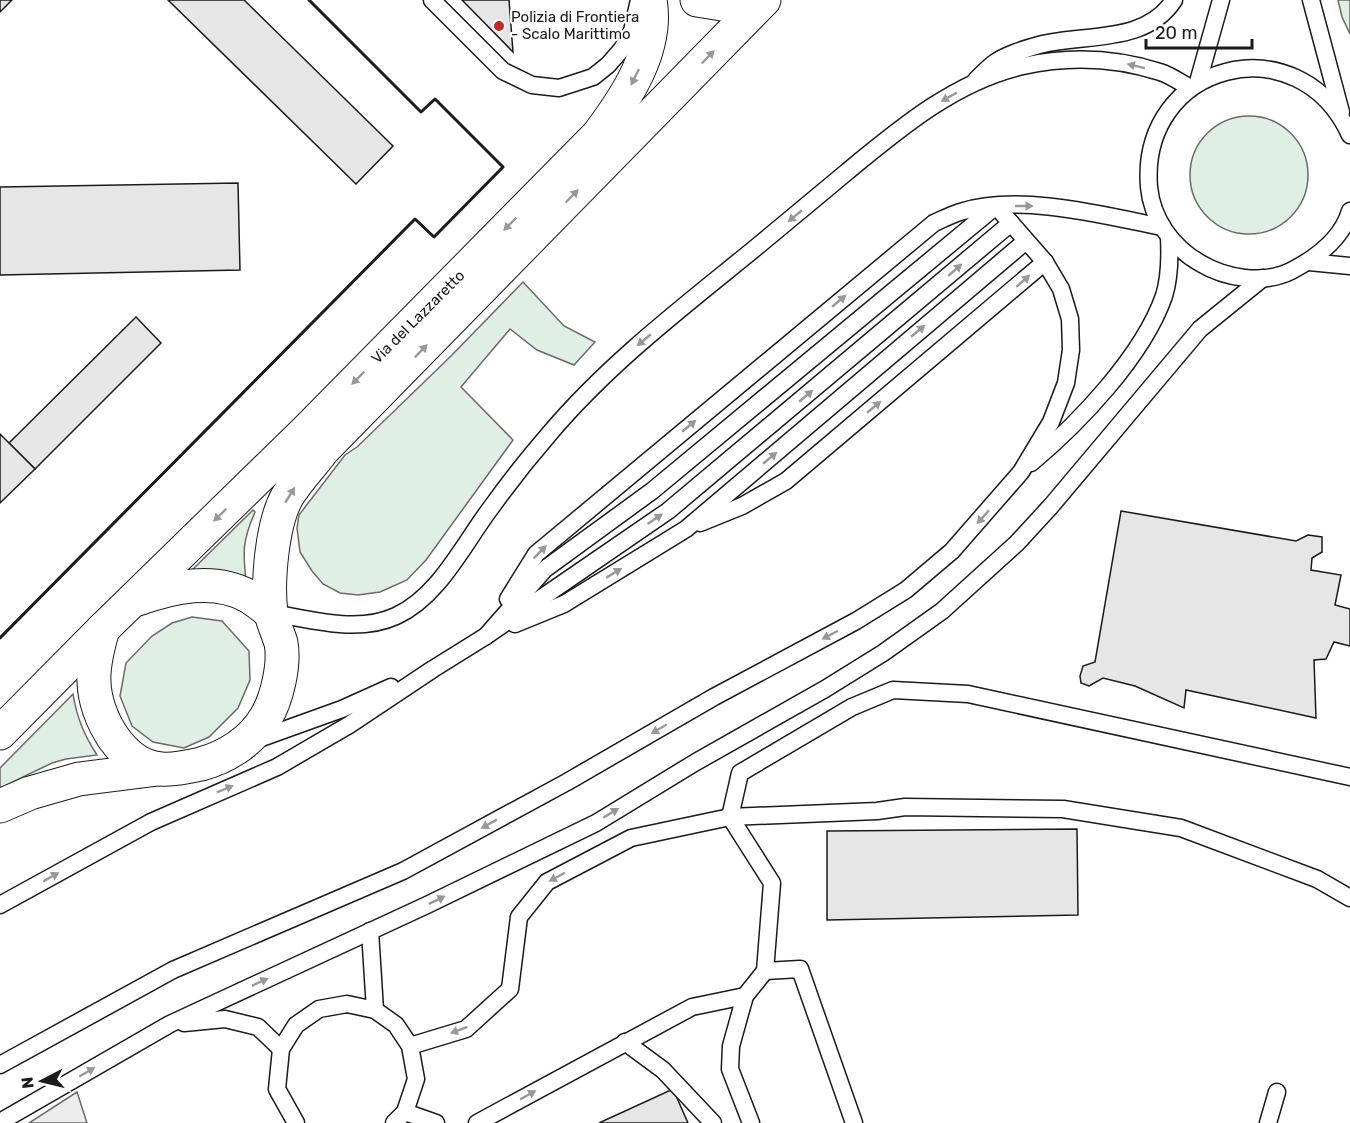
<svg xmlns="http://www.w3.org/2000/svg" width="1350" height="1123" font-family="Rubik,sans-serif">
<rect width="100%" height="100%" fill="#fff"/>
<!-- green -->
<g fill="#e0efe3" stroke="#6a6a6a" stroke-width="1.5">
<path d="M1338,0H1350V34L1342,17Z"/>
<circle cx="1249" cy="175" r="59"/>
<path d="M523,282L564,326L595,342L574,365L537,350L510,329L461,387L513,440L426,560L407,580L380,592L358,595L340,593L323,584L312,571L300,552L297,528L299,515L345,455L357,447L451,356Z"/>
<path d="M253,510L255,512C242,542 243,551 246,582L190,572Z"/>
<path d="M192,617L222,621L249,651L250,680L238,708L209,737L184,748L153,742L132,726L120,696L126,663L152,636L172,623Z"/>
<path d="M73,694C77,718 84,735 97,755L66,759L52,763L0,788V768Z"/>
</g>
<!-- parking -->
<path fill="#ededed" stroke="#6a6a6a" stroke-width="1.5" d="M77,1092L87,1123H29Z"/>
<!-- building -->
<g fill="#e6e6e6" stroke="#1a1a1a" stroke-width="1.5">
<path d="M0,0H12L0,12Z"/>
<path d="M168,0H244L393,146L356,184Z"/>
<path d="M462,0H509L513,52Z"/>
<path d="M238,183L240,270L0,275V187Z"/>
<path d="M136,317L161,343L35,469L9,443Z"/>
<path d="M0,434L35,469L0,503Z"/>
<path d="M1121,511L1296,541L1308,535L1322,537V552L1312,558L1311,570L1341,575L1335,605L1350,609V646L1334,642L1326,659L1314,660L1316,718L1186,690L1184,708L1135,686L1103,678L1089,686L1081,683L1080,676L1083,666L1095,662Z"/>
<path d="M1077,829L1078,915L827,920V831Z"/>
<path d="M673,1089L688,1123H599Z"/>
</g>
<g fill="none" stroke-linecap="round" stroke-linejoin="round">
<defs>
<g id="lane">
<path d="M432,0L503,71L532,85L559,88L593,77L608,65L622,49L632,31L639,0"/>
<path d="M1311,0L1341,112"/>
<path d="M976,80C981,75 987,69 993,64C1004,55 1025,49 1039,45C1084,33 1145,45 1174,0"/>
<path d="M1198,82L1221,0"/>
<path d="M1350,135C1299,22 1139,62 1149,187C1152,219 1172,247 1200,263C1225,278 1263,285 1291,271C1316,258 1342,239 1350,211"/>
<path d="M1309,262L1350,266"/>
<path d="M1031,463C1079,423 1143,356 1164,296C1170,277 1170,257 1169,237"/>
<path d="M700,523L742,506L786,481L1045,262"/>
<path d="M508,599L536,554L934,223C943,219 951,215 960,212C1019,193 1103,215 1162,227"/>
<path d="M271,613C311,619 357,634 396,616C440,596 465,541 493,505C511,480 530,456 550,433C611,361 687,304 759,245C789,220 818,196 848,171C900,128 956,81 1023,66C1068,56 1116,58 1160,72C1170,75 1180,82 1190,88"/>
<path d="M515,624L564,604L686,529L1026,241"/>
<path d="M253,741L342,709L391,687"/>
<path d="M730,817L740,773L852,707L893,690L968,694L1350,777"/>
<path d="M730,817L772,883L765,971"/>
<path d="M0,905L151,822L277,767L349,725L433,669L486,636L668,511L1011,223"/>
<path d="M370,931L375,1010"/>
<path d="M765,971L800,969L854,1123"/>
<path d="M184,1023L225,1019L258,1027L281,1049"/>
<path d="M625,1042L663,1070L713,1123"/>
<path d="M410,1046L466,1029L510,989L519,917L547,882L631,838L730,817L877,811L905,807L1063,809L1181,828L1317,879L1350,898"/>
<path d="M0,1065L173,970L403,871L567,782L714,697L856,621L906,590L952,551L1021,472L1051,422L1066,383L1071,350L1070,319L1061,289L1045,262L996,206L652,491L545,569L486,636"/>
<path d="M405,1112L436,1123"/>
<path d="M0,1122L170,1024L427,905L596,823L696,762L825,689L883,653L942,611L1017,543L1051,506L1200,329L1263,278"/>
<path d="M296,1123L277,1089L281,1049L296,1025L319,1009L347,1004L375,1010L396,1025L410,1046L416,1079L405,1112L394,1123"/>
<path d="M477,1123L692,1007L745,996"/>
<path d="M751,1123L730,1069L731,1046L745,996L765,971"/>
<path d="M1268,1123L1277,1092"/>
</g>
<g id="primary">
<path d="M697,0L722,4L743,0"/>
<path d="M138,599C172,587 214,577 248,596C256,601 264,607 271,613"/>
<path d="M103,629C98,646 93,665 94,682C95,717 122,766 161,769C174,770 188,767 201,764C227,757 252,741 266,717C277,699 285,664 281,643C278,633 273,623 271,613C267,582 272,524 287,497C297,480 312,465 323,450L764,0"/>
<path d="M0,733L103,629L306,431L598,135C626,98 659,49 650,0"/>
<path d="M0,806L30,793L79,779L158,769"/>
</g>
</defs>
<!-- lane casing -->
<use href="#lane" stroke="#1a1a1a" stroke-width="19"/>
<!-- primary casing -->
<use href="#primary" stroke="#1a1a1a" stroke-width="35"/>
<!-- lane -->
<use href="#lane" stroke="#fff" stroke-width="16"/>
<!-- primary -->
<use href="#primary" stroke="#fff" stroke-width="33"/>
<!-- wall -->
<path stroke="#1a1a1a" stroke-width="3" d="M0,638L415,219L434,237L503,167L435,99L421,112L309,0"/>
</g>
<!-- one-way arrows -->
<defs><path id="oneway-solid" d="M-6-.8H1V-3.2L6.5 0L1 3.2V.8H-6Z" transform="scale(1.5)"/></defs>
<g fill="#989898">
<use href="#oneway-solid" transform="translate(708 57) rotate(-46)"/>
<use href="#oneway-solid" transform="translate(1136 66) rotate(-166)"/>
<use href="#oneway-solid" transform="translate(635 77) rotate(116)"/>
<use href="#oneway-solid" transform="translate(949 97) rotate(151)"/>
<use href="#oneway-solid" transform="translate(572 196) rotate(-46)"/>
<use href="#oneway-solid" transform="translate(1024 206)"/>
<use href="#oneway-solid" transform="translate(795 216) rotate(140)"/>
<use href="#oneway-solid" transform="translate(510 224) rotate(135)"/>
<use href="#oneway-solid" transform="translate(955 270) rotate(-41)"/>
<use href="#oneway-solid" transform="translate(1023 281) rotate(-41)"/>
<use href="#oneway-solid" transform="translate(839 301) rotate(-40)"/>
<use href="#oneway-solid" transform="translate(918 331) rotate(-40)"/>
<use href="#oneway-solid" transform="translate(644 340) rotate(140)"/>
<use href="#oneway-solid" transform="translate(421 351) rotate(-46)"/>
<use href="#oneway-solid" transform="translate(358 378) rotate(135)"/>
<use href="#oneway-solid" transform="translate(806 396) rotate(-40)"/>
<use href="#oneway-solid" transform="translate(874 407) rotate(-40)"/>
<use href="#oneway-solid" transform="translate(689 426) rotate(-40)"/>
<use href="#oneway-solid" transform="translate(770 458) rotate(-40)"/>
<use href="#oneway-solid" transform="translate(290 495) rotate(-58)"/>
<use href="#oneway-solid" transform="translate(220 515) rotate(136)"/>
<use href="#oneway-solid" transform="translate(983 517) rotate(132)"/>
<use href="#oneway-solid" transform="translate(655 519) rotate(-34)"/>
<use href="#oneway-solid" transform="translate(540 552) rotate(-45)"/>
<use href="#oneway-solid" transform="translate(614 573) rotate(-31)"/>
<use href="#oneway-solid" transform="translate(830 635) rotate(152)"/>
<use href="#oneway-solid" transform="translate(659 729) rotate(150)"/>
<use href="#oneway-solid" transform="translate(225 789) rotate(-23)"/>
<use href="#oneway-solid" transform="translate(611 813) rotate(-31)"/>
<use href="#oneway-solid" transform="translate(489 824) rotate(151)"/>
<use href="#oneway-solid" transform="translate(51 877) rotate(-29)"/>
<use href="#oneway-solid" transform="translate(557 877) rotate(152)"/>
<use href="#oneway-solid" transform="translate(437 900) rotate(-26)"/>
<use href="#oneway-solid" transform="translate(260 982) rotate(-25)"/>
<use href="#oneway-solid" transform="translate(459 1030) rotate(159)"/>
<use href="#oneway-solid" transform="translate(87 1072) rotate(-30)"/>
<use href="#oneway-solid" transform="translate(528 1095) rotate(-29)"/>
</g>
<!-- markers -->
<circle fill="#c62828" stroke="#fff" stroke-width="2" cx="499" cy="26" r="6"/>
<g text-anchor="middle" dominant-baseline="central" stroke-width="4.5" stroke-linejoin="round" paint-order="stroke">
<!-- poi labels -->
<g font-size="15" fill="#1a1a1a" stroke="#fff" text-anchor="start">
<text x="511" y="17">Polizia di Frontiera<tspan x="511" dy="17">- Scalo Marittimo</tspan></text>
</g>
<!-- street labels -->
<g font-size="15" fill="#1a1a1a" stroke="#fff">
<text transform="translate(418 317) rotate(-45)">Via del Lazzaretto</text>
</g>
</g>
<!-- north arrow -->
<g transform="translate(42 1081) rotate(263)" stroke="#ffffff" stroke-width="4.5" paint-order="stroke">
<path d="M0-4.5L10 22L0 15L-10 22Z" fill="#1a1a1a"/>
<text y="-9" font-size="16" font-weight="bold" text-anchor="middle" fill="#1a1a1a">N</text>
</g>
<!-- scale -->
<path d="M1146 39v9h106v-9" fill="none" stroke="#1a1a1a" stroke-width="3"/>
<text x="1155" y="39" font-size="18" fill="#1a1a1a" stroke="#ffffff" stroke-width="4.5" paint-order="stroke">20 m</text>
</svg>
